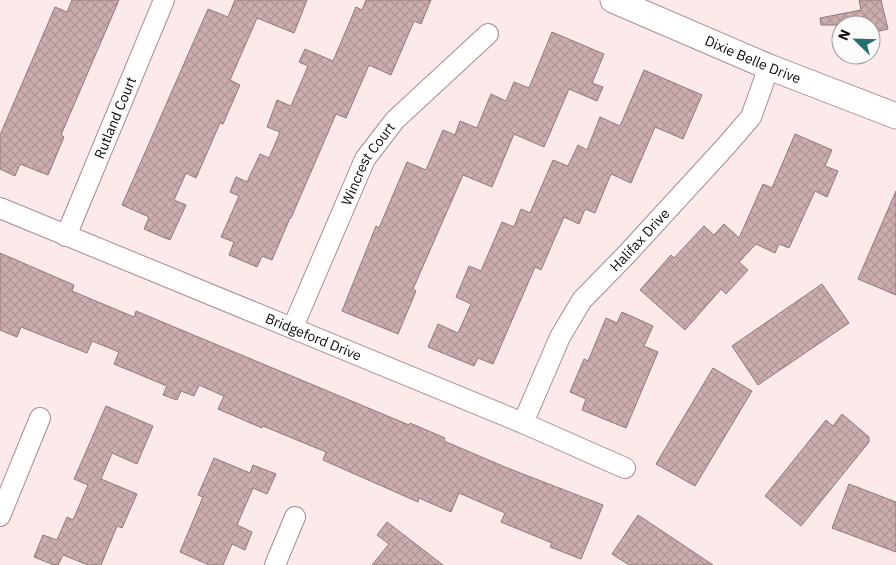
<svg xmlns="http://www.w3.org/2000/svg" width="896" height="565" font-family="'IBM Plex Sans',sans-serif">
<defs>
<pattern id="building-cross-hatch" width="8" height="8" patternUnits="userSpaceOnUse" patternTransform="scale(1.25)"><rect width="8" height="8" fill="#ccadaf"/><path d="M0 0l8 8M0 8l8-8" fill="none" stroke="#ae9495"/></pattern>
</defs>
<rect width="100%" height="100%" fill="#fce9e9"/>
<!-- building -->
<g fill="url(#building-cross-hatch)" stroke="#957879">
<path d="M72,0H119L61,135L64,137L48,175L20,164L15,176L0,169V135L55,7L67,12Z"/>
<path d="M235,0H307L294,33L257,18L230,80L240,85L223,124L220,123L196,178L186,173L174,200L186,205L170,240L144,229L149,217L122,205L208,9L228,17Z"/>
<path d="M366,0H431L421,24L414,21L391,75L369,65L346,118L336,114L291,218H290L272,260L262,256L257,267L229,255L234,242L221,237L239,196L230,192L236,177L247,182L260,154L269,158L280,132L267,127L277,100L291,106L308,66L299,62L305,49L333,61L356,7L362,10Z"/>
<path d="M859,0H881L888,29L871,33V25H821L820,18L861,10Z"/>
<path d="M552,32L604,54L592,83L603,87L597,101L569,89L544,147L514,134L492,187L463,175L413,289L416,291L398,334L342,311L376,226L379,228L407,162L426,170L443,130L455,135L460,121L477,128L491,94L506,101L514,82L529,88Z"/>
<path d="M644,70L702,95L683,139L655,127L631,183L611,174L595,213L585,209L579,224L564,217L541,270L535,267L493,364L478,358L474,366L428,347L438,324L458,333L471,304L456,297L469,266L481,271L502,222L514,227L521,209L530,213L553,160L568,166L578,145L587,150L600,117L620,126Z"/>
<path d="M795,134L832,150L825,166L838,171L827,197L815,191L789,248L779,244L775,253L756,244L739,262L748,270L726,294L721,289L685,330L640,290L671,255L674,258L704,226L714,235L724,224L739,238L763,184L772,188Z"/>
<path d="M896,191V295L858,279Z"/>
<path d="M0,253L74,285L72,291L134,317L136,311L409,425L410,423L445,438L444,441L505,467L603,505L581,559L550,547L552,543L501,522L505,513L459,493L451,512L419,498L418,502L323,460L326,452L263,426L262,428L218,409L224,396L199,385L194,396L181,391L177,400L163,395L167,386L114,364L119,352L92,341L87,353L21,327L17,337L0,330Z"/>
<path d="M822,284L849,323L758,385L732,346Z"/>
<path d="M622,312L653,326L644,346L658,352L626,428L582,410L586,399L570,392L584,359L588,361L606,318L617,323Z"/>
<path d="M713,368L752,391L695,486L656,464Z"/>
<path d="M106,406L153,426L137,464L112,453L101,479L137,494L122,528L117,526L101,565H88L63,555L58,565H54L34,557L43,535L57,540L67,517L73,520L88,485L74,479Z"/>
<path d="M842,414L869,437V442L801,526L765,496L826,420L833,426Z"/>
<path d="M214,458L250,473L253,465L276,474L267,494L253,488L237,525L252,532L245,550L232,544L223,565H209L180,552L203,497L198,495Z"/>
<path d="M849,484L896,502V552L832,528Z"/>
<path d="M638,515L713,565H629L612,554Z"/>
<path d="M387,522L443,565H372L389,544L377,535Z"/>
</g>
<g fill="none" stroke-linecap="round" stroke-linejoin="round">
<defs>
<g id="minor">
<path id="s1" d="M0,208L523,423L625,468"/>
<path id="s2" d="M66,236L164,0"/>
<path id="s3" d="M293,327L365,159L395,120L488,34"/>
<path id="s4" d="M523,423L560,337L582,300L626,255L726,146L751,117L769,67"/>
<path d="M0,516L40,418"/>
<path d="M275,565L295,517"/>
</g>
<g id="tertiary">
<path id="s5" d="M613,0L769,67L896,116"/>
</g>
</defs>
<!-- minor casing -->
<use href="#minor" stroke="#aa8d8e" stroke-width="22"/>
<!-- tertiary casing -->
<use href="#tertiary" stroke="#aa8d8e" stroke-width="27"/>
<!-- minor -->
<use href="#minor" stroke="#fff" stroke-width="20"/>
<!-- tertiary -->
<use href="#tertiary" stroke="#fff" stroke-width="25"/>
</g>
<g text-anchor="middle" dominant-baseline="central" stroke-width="4" stroke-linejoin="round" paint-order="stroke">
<!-- street labels -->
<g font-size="14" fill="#13090a" stroke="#fbfbfb">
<text stroke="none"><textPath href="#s5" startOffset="152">Dixie Belle Drive</textPath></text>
<text stroke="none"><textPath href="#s2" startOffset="128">Rutland Court</textPath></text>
<text stroke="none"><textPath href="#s3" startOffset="180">Wincrest Court</textPath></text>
<text stroke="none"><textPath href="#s4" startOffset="220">Halifax Drive</textPath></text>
<text stroke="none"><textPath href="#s1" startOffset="339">Bridgeford Drive</textPath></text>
</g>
</g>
<!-- north arrow -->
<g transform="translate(856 40) rotate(293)"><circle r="24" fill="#fbfbfb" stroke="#9e9a9b"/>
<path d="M0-4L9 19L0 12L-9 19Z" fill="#246f6f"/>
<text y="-8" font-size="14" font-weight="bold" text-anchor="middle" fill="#13090a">N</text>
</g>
</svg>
